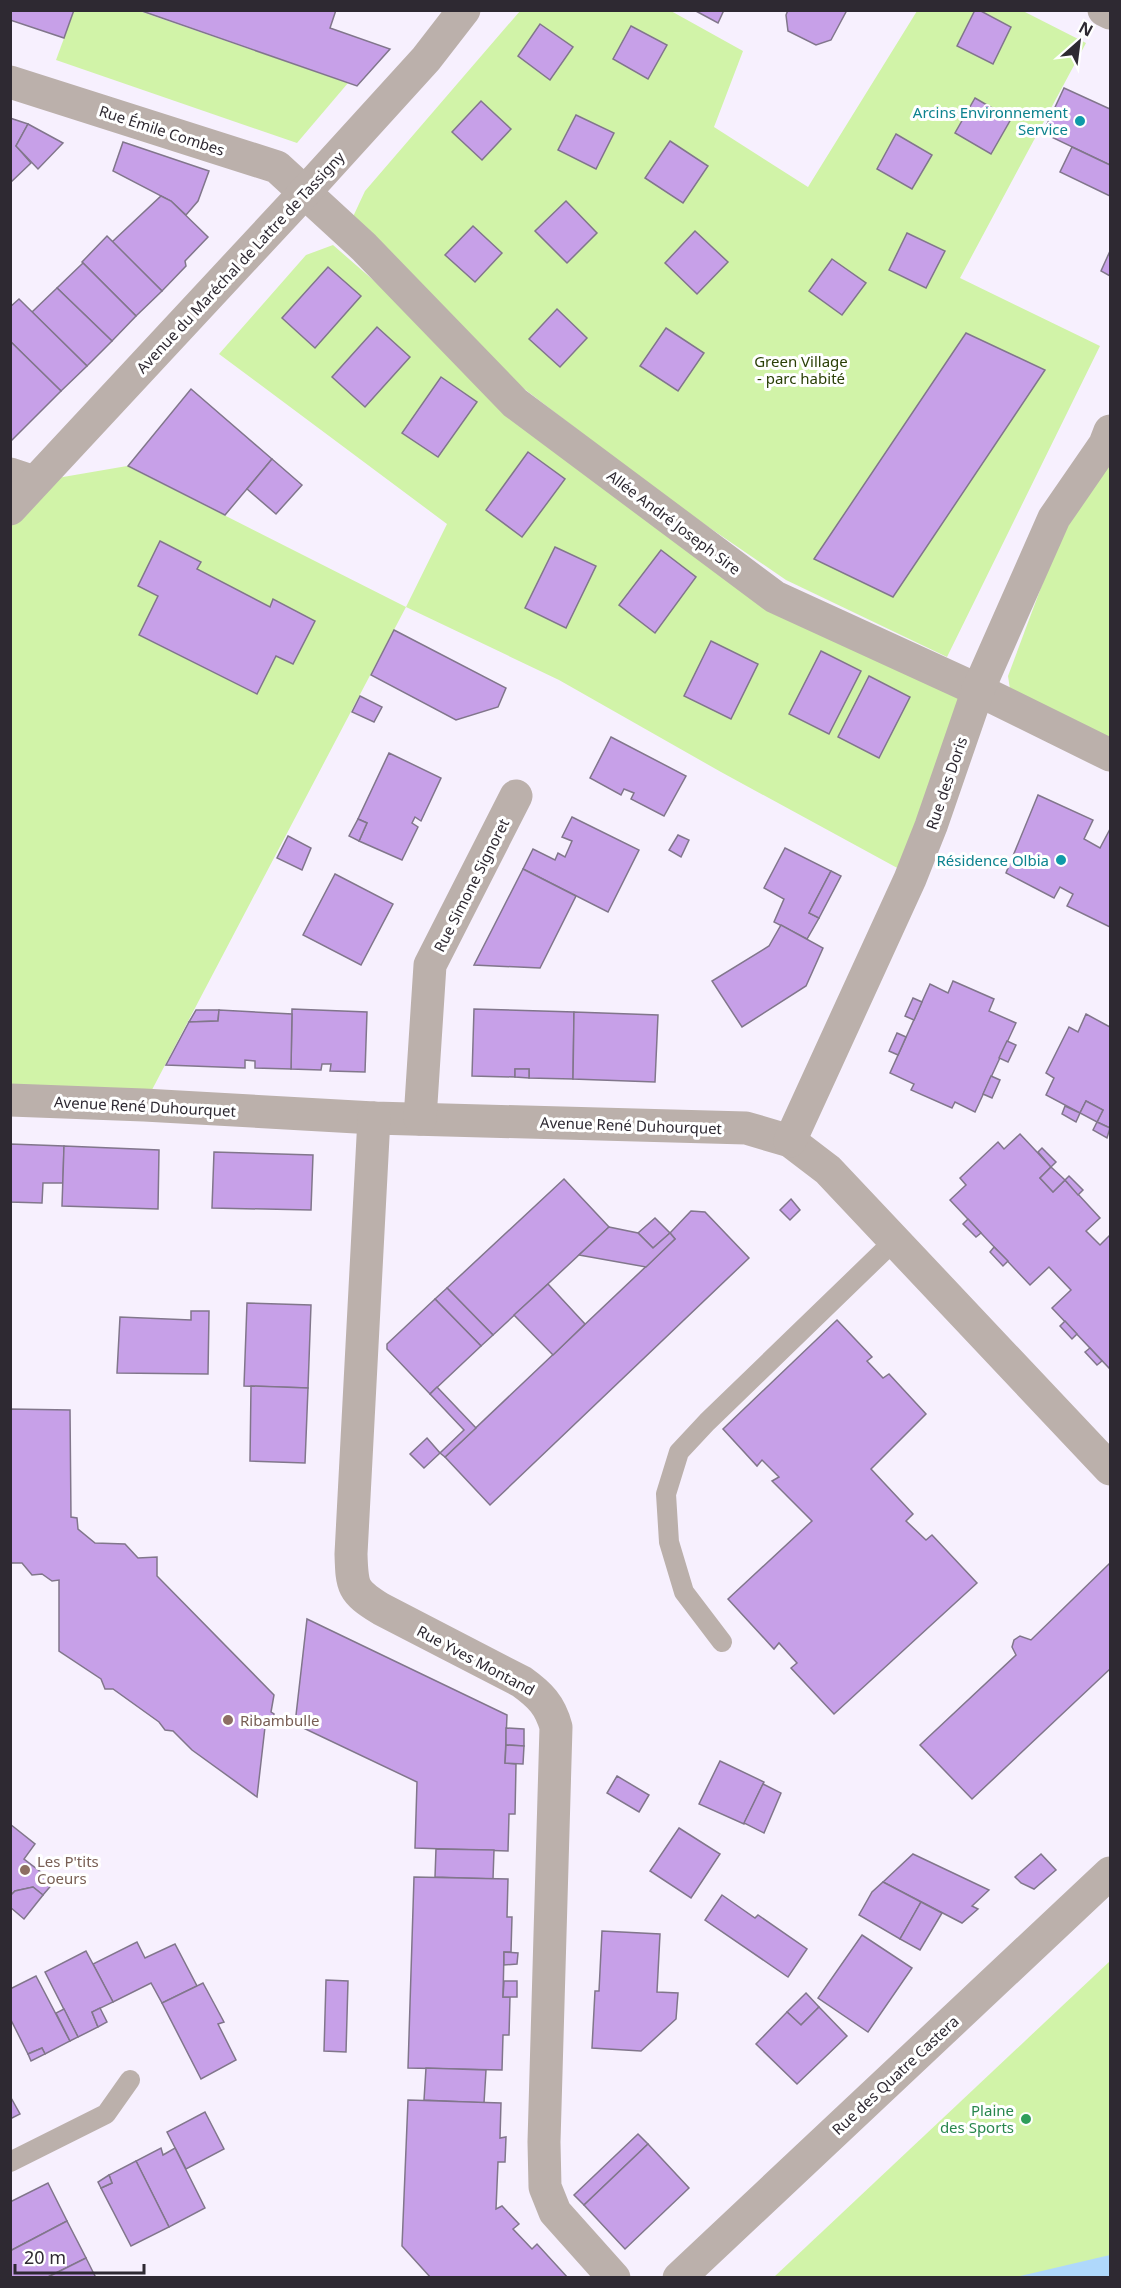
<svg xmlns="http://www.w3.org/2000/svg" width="1121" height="2288" font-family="'Noto Sans',sans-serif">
<rect width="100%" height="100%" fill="#f7f0fe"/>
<!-- green -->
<g fill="#d1f3a8">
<path d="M74,11H139L348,83L297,143L56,60Z"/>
<path d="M520,11H671L743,51L714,127L808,187L917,11H1023L1086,43L960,278L1100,346L947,657L786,580L669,500L514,381L351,221L365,191Z"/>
<path d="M333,245L404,307L509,412L963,700L901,870L721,772L559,680L406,607L144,1105L11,1100V509L34,482L127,466L406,607L447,524L219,354L306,255Z"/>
<path d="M1110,457V743L1011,696L1008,676L1064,526Z"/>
<path d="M1110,1961V2277H774Z"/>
</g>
<!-- water -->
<path fill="#afd8fb" d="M1110,2255V2277H1016Z"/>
<!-- building -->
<g fill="#c7a0e8" stroke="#81768b" stroke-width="1.5">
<path d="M10,10H74L64,38L10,20Z"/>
<path d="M139,10H336L330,28L390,49L357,86Z"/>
<path d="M694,10H724L718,23Z"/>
<path d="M788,10H847L831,40L816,45L788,31L786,15Z"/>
<path d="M975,10H979L1011,27L993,64L957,46Z"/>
<path d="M540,24L573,47L550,80L518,56Z"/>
<path d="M631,26L667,45L648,79L613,59Z"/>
<path d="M1064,88L1110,109V165L1043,133Z"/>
<path d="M975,98L1011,119L991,154L955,133Z"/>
<path d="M481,101L511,129L482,160L452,132Z"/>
<path d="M576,115L614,133L596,169L558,150Z"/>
<path d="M10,118L28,124L16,146L31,163L10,183Z"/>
<path d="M28,124L63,143L38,169L16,146Z"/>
<path d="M896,134L932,155L912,189L877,169Z"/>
<path d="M670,141L708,166L683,203L645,178Z"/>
<path d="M123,142L209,171L198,201L186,215L171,201L113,171Z"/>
<path d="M1072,147L1110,165V196L1060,172Z"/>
<path d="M161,196L171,201L208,237L185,261L186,266L162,291L112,242Z"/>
<path d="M566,201L597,233L567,263L535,231Z"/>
<path d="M473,226L502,253L475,282L445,255Z"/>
<path d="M695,231L728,262L697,294L665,263Z"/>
<path d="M907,233L945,251L926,288L889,270Z"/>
<path d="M107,236L162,291L136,316L82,262Z"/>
<path d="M1110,251V276L1101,271Z"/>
<path d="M832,259L866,283L842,315L809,291Z"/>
<path d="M83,263L136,316L112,341L57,288Z"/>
<path d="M328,267L361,296L315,348L282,318Z"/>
<path d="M57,288L112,341L87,366L32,312Z"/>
<path d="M19,299L87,366L61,391L10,341V307Z"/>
<path d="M557,309L587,338L560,367L529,339Z"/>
<path d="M377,327L410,357L365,407L332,377Z"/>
<path d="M666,328L704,353L678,391L640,366Z"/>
<path d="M966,333L1045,370L893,597L814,559Z"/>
<path d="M10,341L61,391L10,442Z"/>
<path d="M441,377L477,402L438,457L402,433Z"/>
<path d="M191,389L272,459L225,515L128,466Z"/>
<path d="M528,452L565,479L522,537L486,510Z"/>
<path d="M272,459L302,485L276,514L247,489Z"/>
<path d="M160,541L201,562L197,569L270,607L273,599L315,621L293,664L276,656L257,694L139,635L158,596L138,586Z"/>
<path d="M555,547L596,566L566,628L525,608Z"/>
<path d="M661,550L696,577L655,633L619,605Z"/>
<path d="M394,630L506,688L498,707L456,720L371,675Z"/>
<path d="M711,641L758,664L731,719L684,696Z"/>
<path d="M821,651L861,671L829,734L789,714Z"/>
<path d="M869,676L910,697L879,758L838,737Z"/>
<path d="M360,696L382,707L374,722L352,712Z"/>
<path d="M611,737L686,776L664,816L631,799L634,793L624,789L621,795L590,778Z"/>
<path d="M389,753L441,778L421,821L415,817L412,823L418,827L402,860L359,841L367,823L358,819Z"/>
<path d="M1038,795L1093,820L1084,839L1100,848L1110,829V927L1067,906L1073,894L1060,887L1054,898L1006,873Z"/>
<path d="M572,817L639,850L608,912L523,869L533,849L555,860L558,853L565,857L572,841L562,837Z"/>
<path d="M358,819L367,823L359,841L349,836Z"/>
<path d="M678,835L689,840L681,857L669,850Z"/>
<path d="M288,836L311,848L302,870L277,858Z"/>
<path d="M785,848L831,871L809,913L819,918L807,939L774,922L784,899L764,888Z"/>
<path d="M523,869L576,896L540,968L474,965Z"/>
<path d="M831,871L841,876L819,918L809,913Z"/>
<path d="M335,874L393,904L361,965L303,935Z"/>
<path d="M781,925L823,948L806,986L742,1027L712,981L769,946Z"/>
<path d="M953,981L994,999L989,1011L1016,1023L975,1112L955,1102L952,1108L911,1090L914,1084L890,1073L930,984L948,993Z"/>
<path d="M913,998L922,1002L914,1020L905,1016Z"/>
<path d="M292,1009L367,1012L365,1072L330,1071L331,1064H322L321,1070L291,1069Z"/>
<path d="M474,1009L574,1012L573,1079L529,1078V1069H515V1077L472,1076Z"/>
<path d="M196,1010H219L218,1021L189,1022Z"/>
<path d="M219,1010L292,1014L291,1069L255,1068V1061L245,1060V1068L166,1065L189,1022L218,1021Z"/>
<path d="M574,1012L658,1015L655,1082L573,1079Z"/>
<path d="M1086,1014L1110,1027V1128L1097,1122L1103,1110L1086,1101L1080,1113L1046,1095L1054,1078L1046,1073L1069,1027L1078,1032Z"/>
<path d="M897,1033L906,1037L898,1055L889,1051Z"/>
<path d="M1007,1041L1016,1045L1008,1062L999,1058Z"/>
<path d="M515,1069H529V1078L515,1077Z"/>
<path d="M991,1076L1000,1080L992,1098L983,1094Z"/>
<path d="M1086,1101L1103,1110L1097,1122L1080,1113Z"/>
<path d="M1065,1106L1080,1113L1076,1122L1062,1114Z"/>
<path d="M1097,1122L1110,1128L1107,1138L1093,1130Z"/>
<path d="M1020,1134L1051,1167L1040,1178L1053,1192L1065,1180L1100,1218L1086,1231L1100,1245L1110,1235V1369L1052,1308L1071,1290L1049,1267L1030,1285L950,1200L966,1185L960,1178L998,1142L1004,1149Z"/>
<path d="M10,1144L64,1146L63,1183H43L42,1203L10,1202Z"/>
<path d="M64,1146L159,1150L158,1209L62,1206Z"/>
<path d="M1042,1148L1056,1162L1051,1167L1038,1152Z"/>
<path d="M214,1152L313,1155L311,1210L212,1208Z"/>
<path d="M1051,1167L1065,1180L1053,1192L1040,1178Z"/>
<path d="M1069,1176L1083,1190L1078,1195L1065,1180Z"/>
<path d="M564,1179L609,1227L493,1335L447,1288Z"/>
<path d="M791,1199L800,1210L790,1220L780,1210Z"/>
<path d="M691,1211L705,1212L749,1258L490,1505L445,1457L675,1239L670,1233Z"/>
<path d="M655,1218L670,1233L653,1248L638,1233Z"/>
<path d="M968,1219L981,1233L976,1237L963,1224Z"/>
<path d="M609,1227L638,1233L653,1248L670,1233L675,1239L646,1267L579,1255Z"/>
<path d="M994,1247L1008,1261L1003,1266L990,1252Z"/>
<path d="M548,1284L585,1324L553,1355L514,1315Z"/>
<path d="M447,1288L493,1335L481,1346L435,1299Z"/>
<path d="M435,1299L481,1346L430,1394L387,1349V1344Z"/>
<path d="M247,1303L311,1305L308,1388L244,1386Z"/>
<path d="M191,1311H209L208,1374L117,1373L120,1317L191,1320Z"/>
<path d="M837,1320L872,1357L867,1361L883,1378L889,1374L926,1414L871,1469L913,1514L906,1521L926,1540L932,1535L977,1583L834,1714L791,1668L797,1663L779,1643L774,1649L728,1599L812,1521L772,1481L779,1477L762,1460L757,1466L723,1429Z"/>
<path d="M1065,1321L1077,1334L1072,1339L1060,1326Z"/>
<path d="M1090,1348L1102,1361L1097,1365L1085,1352Z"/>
<path d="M251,1386L308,1388L305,1463L250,1461Z"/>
<path d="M437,1387L476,1428L445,1457L440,1453L464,1430L430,1394Z"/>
<path d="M10,1409L70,1410L71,1517L77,1518L78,1529L95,1543L125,1544L138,1558L157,1557V1576L274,1695L271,1712L274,1714L273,1725L265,1727L257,1797L192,1750L173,1731L165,1730L159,1722L113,1689H105L101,1679L59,1651V1580L52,1581L42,1574L32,1575L22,1563H10Z"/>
<path d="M427,1438L440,1453L424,1468L410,1454Z"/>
<path d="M1110,1563V1669L972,1799L920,1745L1016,1655L1012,1647L1014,1640L1020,1636L1031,1640Z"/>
<path d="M307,1619L507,1715L505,1763L516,1764L515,1814H509L508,1851L415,1848L417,1782L295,1724Z"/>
<path d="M506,1728L524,1729V1746L506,1745Z"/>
<path d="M506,1745L524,1746L523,1764L505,1763Z"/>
<path d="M720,1761L764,1782L744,1824L699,1804Z"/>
<path d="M617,1776L649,1795L639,1812L607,1793Z"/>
<path d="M763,1784L781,1793L764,1833L744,1823Z"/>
<path d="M10,1824L35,1844L24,1859L54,1882L43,1895L33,1887L15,1891L10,1896Z"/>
<path d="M679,1828L720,1854L691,1898L650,1871Z"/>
<path d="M436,1849L494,1850L493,1879L435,1877Z"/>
<path d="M913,1854L989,1890L972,1906L978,1909L962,1923L883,1882Z"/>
<path d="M1041,1854L1056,1870L1034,1889L1021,1883L1015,1877Z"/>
<path d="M414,1877L508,1879L507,1917H512L511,1952H504L503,1997H510L509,2035H503L502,2070L408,2068Z"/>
<path d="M883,1882L921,1902L900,1939L859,1915L872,1892Z"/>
<path d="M33,1887L43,1895L24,1919L10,1907V1896L15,1891Z"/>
<path d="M722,1895L755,1918L758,1915L807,1949L788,1977L705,1920Z"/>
<path d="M921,1902L942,1913L920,1950L900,1939Z"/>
<path d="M602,1931L660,1934L657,1992L678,1993L676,2019L641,2051L592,2048L595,1991H599Z"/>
<path d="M862,1935L912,1968L868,2032L818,1998Z"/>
<path d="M137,1942L145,1958L175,1944L197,1986L162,2003L151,1983L113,2002L93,1964Z"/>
<path d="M86,1951L113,2002L92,2012L98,2027L78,2037L45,1972Z"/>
<path d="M504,1952L518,1953L517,1964L504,1965Z"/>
<path d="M36,1976L70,2041L45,2054L42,2048L28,2054L10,2018V1989Z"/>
<path d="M326,1980L348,1981L346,2052L324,2051Z"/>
<path d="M504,1981H517V1997H503Z"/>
<path d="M203,1983L224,2022L218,2024L236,2060L201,2079L162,2003Z"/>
<path d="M806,1993L819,2007L801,2025L787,2012Z"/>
<path d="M819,2007L847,2036L797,2084L756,2044L787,2012L801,2025Z"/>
<path d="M100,2008L107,2022L98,2027L92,2012Z"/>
<path d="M64,2009L78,2037L70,2041L56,2013Z"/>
<path d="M42,2048L45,2054L31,2061L28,2054Z"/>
<path d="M426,2068L486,2070L484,2103L424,2100Z"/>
<path d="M10,2096L20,2114L10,2119Z"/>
<path d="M408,2100L501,2103L500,2138L506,2137L505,2162H498L496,2209L502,2206L519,2224L513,2229L532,2249L537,2244L568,2278H431L402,2246Z"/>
<path d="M205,2112L224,2149L186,2169L167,2132Z"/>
<path d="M638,2134L648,2144L584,2205L574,2195Z"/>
<path d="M648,2144L689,2188L625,2249L584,2205Z"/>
<path d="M161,2148L163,2155L175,2148L205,2208L169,2227L136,2161Z"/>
<path d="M136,2161L169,2227L131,2246L101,2188L112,2183L109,2175Z"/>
<path d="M109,2175L112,2183L101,2188L98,2182Z"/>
<path d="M48,2183L67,2221L10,2251V2202Z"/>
<path d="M67,2221L86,2258L46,2278H12L10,2274V2251Z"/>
<path d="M86,2258L96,2278H46Z"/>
</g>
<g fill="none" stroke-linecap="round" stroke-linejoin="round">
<!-- service -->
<g stroke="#bbb0ab" stroke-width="20">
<path d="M722,1642L684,1592L669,1542L666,1494L679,1452L707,1422L894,1241"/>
<path d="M10,2162L106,2114L130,2080"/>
</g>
<!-- minor -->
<g stroke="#bbb0ab" stroke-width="33">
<path d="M1104,10L1110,13"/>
<path d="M10,82L277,167L364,247L515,403L775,597L978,690L1110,755"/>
<path d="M10,474L34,482"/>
<path d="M10,1100L144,1105L374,1118L746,1128L790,1141L828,1170L1110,1469"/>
<path d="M374,1118L351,1554C352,1587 352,1591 381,1609L522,1682C540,1695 550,1705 556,1727L544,2142L545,2187L555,2212L614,2278"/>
<path d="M420,1119L430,965L516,796"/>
<path d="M790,1141L910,879L931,826L978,690L1054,518L1105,444L1110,431"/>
</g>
<!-- tertiary -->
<g stroke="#bbb0ab" stroke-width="33">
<path d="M10,509L305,192L426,59L464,10"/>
<path d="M679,2278L1110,1873"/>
</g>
</g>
<!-- markers -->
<g fill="#0f9aa8" stroke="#fff" stroke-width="2">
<circle cx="1080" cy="121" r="6"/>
<circle cx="1061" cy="860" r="6"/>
</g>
<g fill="#8d6e63" stroke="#fff" stroke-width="2">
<circle cx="228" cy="1720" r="6"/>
<circle cx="25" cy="1870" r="6"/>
</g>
<circle fill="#2e9e5b" stroke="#fff" stroke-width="2" cx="1026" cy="2119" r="6"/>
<g text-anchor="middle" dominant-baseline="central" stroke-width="6" stroke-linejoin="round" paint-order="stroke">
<!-- culture labels -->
<g font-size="15" fill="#0d838f" stroke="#fff" text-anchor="end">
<text x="1068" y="112">Arcins Environnement<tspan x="1068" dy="17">Service</tspan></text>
<text x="1049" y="860">Résidence Olbia</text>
</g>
<!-- street labels -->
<g font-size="15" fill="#2e2932" stroke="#fff">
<text transform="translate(162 130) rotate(18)">Rue Émile Combes</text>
<text transform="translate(240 262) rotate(-47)">Avenue du Maréchal de Lattre de Tassigny</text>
<text transform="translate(674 522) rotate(37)">Allée André Joseph Sire</text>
<text transform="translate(946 783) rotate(-71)">Rue des Doris</text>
<text transform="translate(471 885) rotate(-63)">Rue Simone Signoret</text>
<text transform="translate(145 1106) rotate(3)">Avenue René Duhourquet</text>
<text transform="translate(631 1125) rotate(2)">Avenue René Duhourquet</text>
<text transform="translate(476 1660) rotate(28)">Rue Yves Montand</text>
<text transform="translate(895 2075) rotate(-43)">Rue des Quatre Castera</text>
</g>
<!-- park labels -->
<g font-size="15" fill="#2a3f06" stroke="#fff">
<text x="801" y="361">Green Village<tspan x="801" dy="17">- parc habité</tspan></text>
</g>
<!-- education labels -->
<g font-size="15" fill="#785e54" stroke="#fff" text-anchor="start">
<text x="240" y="1720">Ribambulle</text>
<text x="37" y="1861">Les P'tits<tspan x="37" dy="17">Coeurs</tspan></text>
</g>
<!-- leisure labels -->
<g font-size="15" fill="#27864d" stroke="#fff" text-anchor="end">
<text x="1014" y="2110">Plaine<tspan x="1014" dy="17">des Sports</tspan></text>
</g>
</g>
<!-- border -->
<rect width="1121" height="2288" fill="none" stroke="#2e2932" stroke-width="24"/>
<!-- north arrow -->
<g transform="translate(1079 42) rotate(28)" stroke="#ffffff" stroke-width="4.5" paint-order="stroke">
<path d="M0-4.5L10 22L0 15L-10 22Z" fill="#2e2932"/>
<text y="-9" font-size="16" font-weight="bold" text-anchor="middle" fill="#2e2932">N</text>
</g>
<!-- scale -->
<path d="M15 2264v9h129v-9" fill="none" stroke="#2e2932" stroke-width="3"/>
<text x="24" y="2264" font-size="18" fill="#2e2932" stroke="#ffffff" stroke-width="4.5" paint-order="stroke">20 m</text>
</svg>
